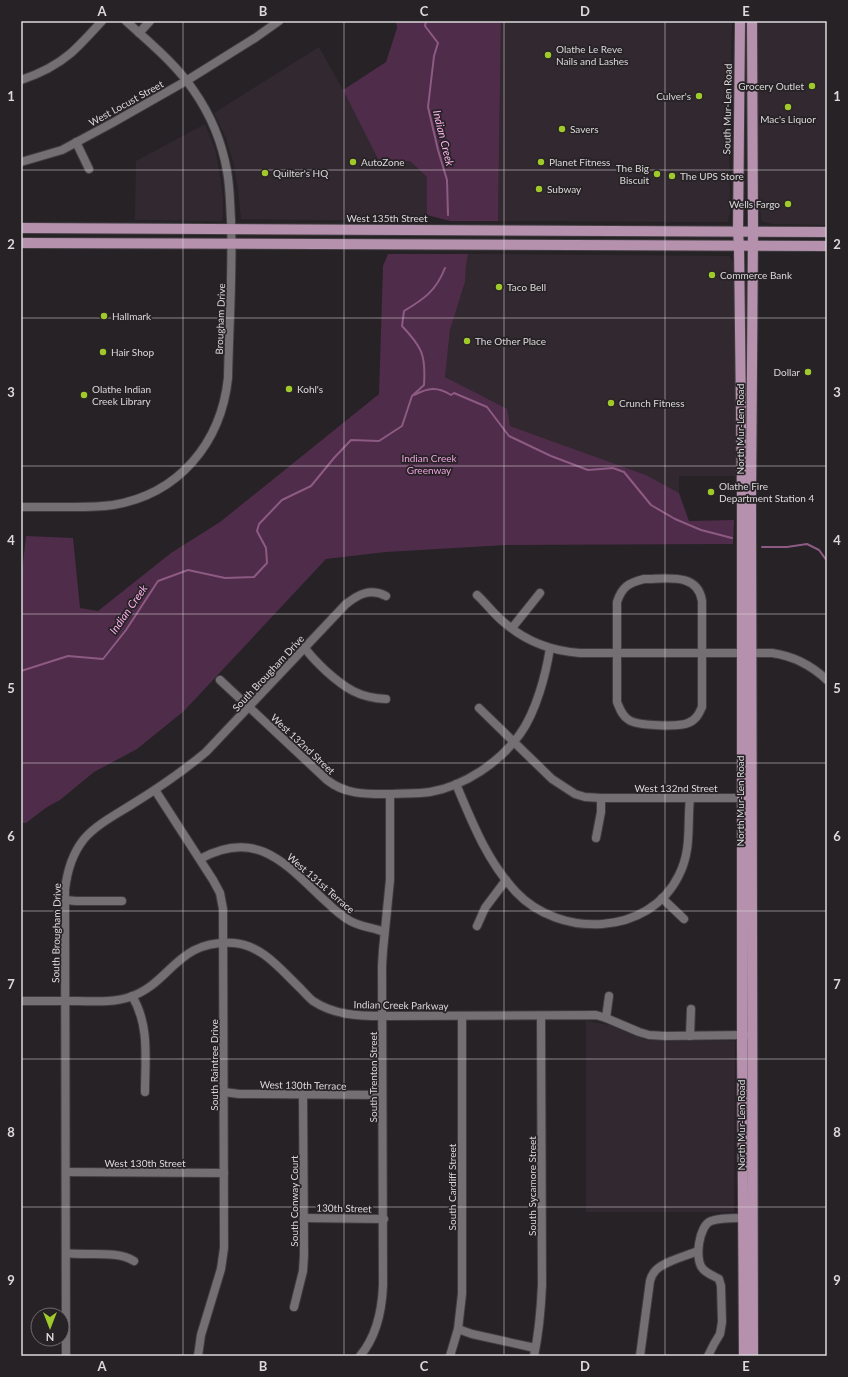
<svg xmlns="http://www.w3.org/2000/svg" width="848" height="1377" font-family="Lato,sans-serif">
<rect width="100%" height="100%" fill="#262225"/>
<!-- built -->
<g fill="#322930">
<path d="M501,21H732L729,133L730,214L728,221L725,222L498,221Z"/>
<path d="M757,21H827V225L772,224L764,222L761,220L759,189Z"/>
<path d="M319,47L343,90L379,161H410L427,177V214L416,219L399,221L241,219L238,189L234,166L226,138L214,113Z"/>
<path d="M205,124L215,149L219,169L223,198V217L221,221L135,220L136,161Z"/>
<path d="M468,254L729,256L734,263V363L735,367L737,476H679V493L646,475L510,426L445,376L450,330L465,282L466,266Z"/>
<path d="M586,1021L610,1025L646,1040L671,1041H733L735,1042L734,1212H586Z"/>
</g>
<!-- green -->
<g fill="#4f2c49">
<path d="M396,21H501L498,221H450L427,215V177L410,161H379L343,90L386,62L397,28Z"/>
<path d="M388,254H468L466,266L465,282L450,330L445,377L507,409L510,426L646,475L679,493L689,521L734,520L733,544L506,545L386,552L326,559L184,711L137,749L94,772L60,800L47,807L26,823H21V580L26,536L73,538L80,608L98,611L171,553L220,522L379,394L383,266Z"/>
</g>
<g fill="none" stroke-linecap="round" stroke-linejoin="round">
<!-- stream -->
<g stroke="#8d5a83" stroke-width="2">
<path d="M426,21L425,26L438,43L434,56L428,107L438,150L447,180L448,215"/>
<path d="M414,395C428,388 437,386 451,395L454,393L487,407L509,436L551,456L588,470L613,468L624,472L651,505L675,519L701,530L732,538"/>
<path d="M762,547H787L807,544L819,550L827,561"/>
<path d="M21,671L68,656L103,659L126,630L158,581L188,570L225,578L254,577L267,563L266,548L257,531L259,524L282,500L311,486L334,458L351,440L379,441L402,426L412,396L424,385C426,355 422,347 402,326L404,311C424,299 436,291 445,268"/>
</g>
<defs>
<g id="minor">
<path d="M139,33L150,21"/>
<path d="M21,80C39,74 57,65 71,53C82,43 92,32 102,21"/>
<path d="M76,142L89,169"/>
<path d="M21,162L62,150L114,122L186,81L255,38L279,21"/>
<path d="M21,507C38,507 56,507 73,507C86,507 99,507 113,505C179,494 221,443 228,378C229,325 233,272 231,220C230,204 230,187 227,171C222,143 210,114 194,91C176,64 150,43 126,21"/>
<path d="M644,579C666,579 698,572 702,601V707C699,714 696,720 688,723C679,727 638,726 629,720C622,716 620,709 617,702V602C622,587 628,583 644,579Z"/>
<path d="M477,595C487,604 495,616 506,624C527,642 553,651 580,653H772C794,656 811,665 827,680"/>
<path d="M512,628L540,593"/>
<path d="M305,648C311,657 318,663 326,671C345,688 359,698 386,699"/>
<path d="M220,680L327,780C346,795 367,794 390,794C403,793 417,794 430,792C465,786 500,762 520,734C536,712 546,674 550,648"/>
<path d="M479,708L552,779L575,794L585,797L601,798H747"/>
<path d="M456,784C472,822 487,861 516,892C559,938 649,937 679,875C692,849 687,826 690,798"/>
<path d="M155,790L213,880L220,893L223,909L224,1248L221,1269L201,1335L198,1356"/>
<path d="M596,838L601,812V798"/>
<path d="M200,859C255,829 283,861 321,897C330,905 337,913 347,919C358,927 372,927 384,932"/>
<path d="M662,898L684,919"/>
<path d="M65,900L76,901H122"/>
<path d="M477,926L485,908L506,880"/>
<path d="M132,996C150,1025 145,1060 145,1092"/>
<path d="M21,1001C39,1001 57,1001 76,1001C93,1001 112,1003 130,997C173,982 175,940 234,943C262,945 281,970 300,988C304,992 308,997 313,1001C334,1015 358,1016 383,1016L596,1015L606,1018L639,1032L649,1035L665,1036L747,1035"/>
<path d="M606,1018L609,996"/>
<path d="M690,1036L691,1009"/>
<path d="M224,1092L239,1094L382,1095"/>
<path d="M66,1172L224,1173"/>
<path d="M304,1218L384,1219"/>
<path d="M66,1253C87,1256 117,1250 134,1261"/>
<path d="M294,1307L303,1271L304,1255L303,1095"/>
<path d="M458,1329L472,1334L535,1348"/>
<path d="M66,1356L65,890C67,871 72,854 84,839C96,825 115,815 131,805C157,789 182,772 206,752L346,604C359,594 370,588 386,596"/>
<path d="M360,1356C377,1336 382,1311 383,1285L382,966L383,950L390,880V794"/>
<path d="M450,1356L458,1329L462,1294V1017"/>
<path d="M534,1356C539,1332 541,1309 542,1285L541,1016"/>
<path d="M640,1356L650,1281C651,1277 653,1273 656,1270C665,1261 686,1256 698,1251"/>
<path d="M708,1356L714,1344L720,1334L722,1322L721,1286L719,1279C714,1276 706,1273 703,1269C694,1260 699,1225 711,1221C722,1217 737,1218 749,1218"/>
</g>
<g id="major">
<path d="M740,21L738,232L739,246L742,496V1044L744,1356"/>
<path d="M752,21L753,232L751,499L753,1356"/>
<path d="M21,228L827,232"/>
<path d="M21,243L827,246"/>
</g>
</defs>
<!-- minor casing -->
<use href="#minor" stroke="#403d40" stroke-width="10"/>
<!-- major casing -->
<use href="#major" stroke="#403d40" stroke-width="12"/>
<!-- minor -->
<use href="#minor" stroke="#746f73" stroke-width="8"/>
<!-- major -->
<use href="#major" stroke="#b591ae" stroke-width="10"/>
</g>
<!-- grid -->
<path fill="none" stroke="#dcd9db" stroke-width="1" stroke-opacity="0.55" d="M183,21V1356M344,21V1356M504,21V1356M665,21V1356M21,170H827M21,318H827M21,466H827M21,614H827M21,763H827M21,911H827M21,1059H827M21,1207H827"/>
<!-- markers -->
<g fill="#a0c92b" stroke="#262225" stroke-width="1.5">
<circle cx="548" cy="55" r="4"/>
<circle cx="812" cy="86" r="4"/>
<circle cx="699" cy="96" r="4"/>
<circle cx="788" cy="107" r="4"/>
<circle cx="562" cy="129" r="4"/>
<circle cx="353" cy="162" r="4"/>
<circle cx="541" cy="162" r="4"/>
<circle cx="265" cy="173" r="4"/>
<circle cx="657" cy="174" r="4"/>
<circle cx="672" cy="176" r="4"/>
<circle cx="539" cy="189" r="4"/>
<circle cx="788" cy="204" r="4"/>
<circle cx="712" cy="275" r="4"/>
<circle cx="499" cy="287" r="4"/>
<circle cx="104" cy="316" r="4"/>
<circle cx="467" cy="341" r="4"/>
<circle cx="103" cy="352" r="4"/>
<circle cx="808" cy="372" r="4"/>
<circle cx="289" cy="389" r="4"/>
<circle cx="84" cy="395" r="4"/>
<circle cx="611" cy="403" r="4"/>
<circle cx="711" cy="492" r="4"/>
</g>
<g text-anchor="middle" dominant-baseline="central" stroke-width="3.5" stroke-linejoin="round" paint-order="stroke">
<!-- poi labels -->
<g font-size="10" fill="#dcd9db" stroke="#262225" text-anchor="start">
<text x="556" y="49">Olathe Le Reve<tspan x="556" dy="12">Nails and Lashes</tspan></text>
<text x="804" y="86" text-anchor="end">Grocery Outlet</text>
<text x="691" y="96" text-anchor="end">Culver's</text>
<text x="788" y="119" text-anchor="middle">Mac's Liquor</text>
<text x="570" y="129">Savers</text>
<text x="361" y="162">AutoZone</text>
<text x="549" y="162">Planet Fitness</text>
<text x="649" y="168" text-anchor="end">The Big<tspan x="649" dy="12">Biscuit</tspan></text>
<text x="273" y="173">Quilter's HQ</text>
<text x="680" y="176">The UPS Store</text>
<text x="547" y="189">Subway</text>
<text x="780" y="204" text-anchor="end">Wells Fargo</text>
<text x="720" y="275">Commerce Bank</text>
<text x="507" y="287">Taco Bell</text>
<text x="112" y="316">Hallmark</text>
<text x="475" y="341">The Other Place</text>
<text x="111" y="352">Hair Shop</text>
<text x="800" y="372" text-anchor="end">Dollar</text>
<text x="92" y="389">Olathe Indian<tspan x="92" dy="12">Creek Library</tspan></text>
<text x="297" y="389">Kohl's</text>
<text x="619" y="403">Crunch Fitness</text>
<text x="719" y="486">Olathe Fire<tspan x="719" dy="12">Department Station 4</tspan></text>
</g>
<!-- street labels -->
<g font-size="10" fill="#dcd9db" stroke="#262225">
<text transform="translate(126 103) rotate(-29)">West Locust Street</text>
<text transform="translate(727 109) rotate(-89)">South Mur-Len Road</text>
<text x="387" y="218">West 135th Street</text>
<text transform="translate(220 319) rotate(-88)">Brougham Drive</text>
<text transform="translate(740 429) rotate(-90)">North Mur-Len Road</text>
<text transform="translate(268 673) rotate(-47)">South Brougham Drive</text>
<text transform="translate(303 744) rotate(43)">West 132nd Street</text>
<text x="676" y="788">West 132nd Street</text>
<text transform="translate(740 801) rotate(-90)">North Mur-Len Road</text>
<text transform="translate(321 883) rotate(41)">West 131st Terrace</text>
<text transform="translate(56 933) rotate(-89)">South Brougham Drive</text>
<text transform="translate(401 1005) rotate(1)">Indian Creek Parkway</text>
<text transform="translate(214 1065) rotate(-90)">South Raintree Drive</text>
<text transform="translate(373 1077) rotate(-90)">South Trenton Street</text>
<text transform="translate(303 1085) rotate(1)">West 130th Terrace</text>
<text transform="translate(741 1125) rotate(-90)">North Mur-Len Road</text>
<text x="145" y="1163">West 130th Street</text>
<text transform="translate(532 1186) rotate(-90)">South Sycamore Street</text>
<text transform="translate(452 1187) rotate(-90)">South Cardiff Street</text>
<text transform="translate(294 1201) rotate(-90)">South Conway Court</text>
<text transform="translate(344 1208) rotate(1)">130th Street</text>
</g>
<!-- park labels -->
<g font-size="10" fill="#efa3e0" stroke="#262225">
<text x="429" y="458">Indian Creek<tspan x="429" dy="12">Greenway</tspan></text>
</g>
<!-- water labels -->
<g font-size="11" font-style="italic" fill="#fcb0ed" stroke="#262225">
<text transform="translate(444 138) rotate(76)">Indian Creek</text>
<text transform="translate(128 609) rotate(-55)">Indian Creek</text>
</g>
</g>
<!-- border -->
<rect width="848" height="1377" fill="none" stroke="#262225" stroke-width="44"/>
<!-- north arrow -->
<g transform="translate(50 1327) rotate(180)"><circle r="19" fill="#262225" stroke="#6f6b6e"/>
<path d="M0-3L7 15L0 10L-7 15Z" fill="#a0c92b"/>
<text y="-6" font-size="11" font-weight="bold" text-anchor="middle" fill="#dcd9db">N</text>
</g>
<rect x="22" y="22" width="804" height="1333" fill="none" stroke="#dcd9db" stroke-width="1.5"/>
<g font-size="13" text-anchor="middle" font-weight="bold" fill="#dcd9db">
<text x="102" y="16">A</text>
<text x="263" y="16">B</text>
<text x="424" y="16">C</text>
<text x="585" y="16">D</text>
<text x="746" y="16">E</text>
<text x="11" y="101">1</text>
<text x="837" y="101">1</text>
<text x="11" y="249">2</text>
<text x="837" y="249">2</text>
<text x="11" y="397">3</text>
<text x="837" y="397">3</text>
<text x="11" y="545">4</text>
<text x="837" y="545">4</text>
<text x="11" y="693">5</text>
<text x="837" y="693">5</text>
<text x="11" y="841">6</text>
<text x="837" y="841">6</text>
<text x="11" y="989">7</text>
<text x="837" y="989">7</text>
<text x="11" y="1137">8</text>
<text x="837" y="1137">8</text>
<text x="11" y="1285">9</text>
<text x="837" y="1285">9</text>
<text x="102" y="1371">A</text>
<text x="263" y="1371">B</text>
<text x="424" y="1371">C</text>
<text x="585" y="1371">D</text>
<text x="746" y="1371">E</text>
</g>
</svg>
